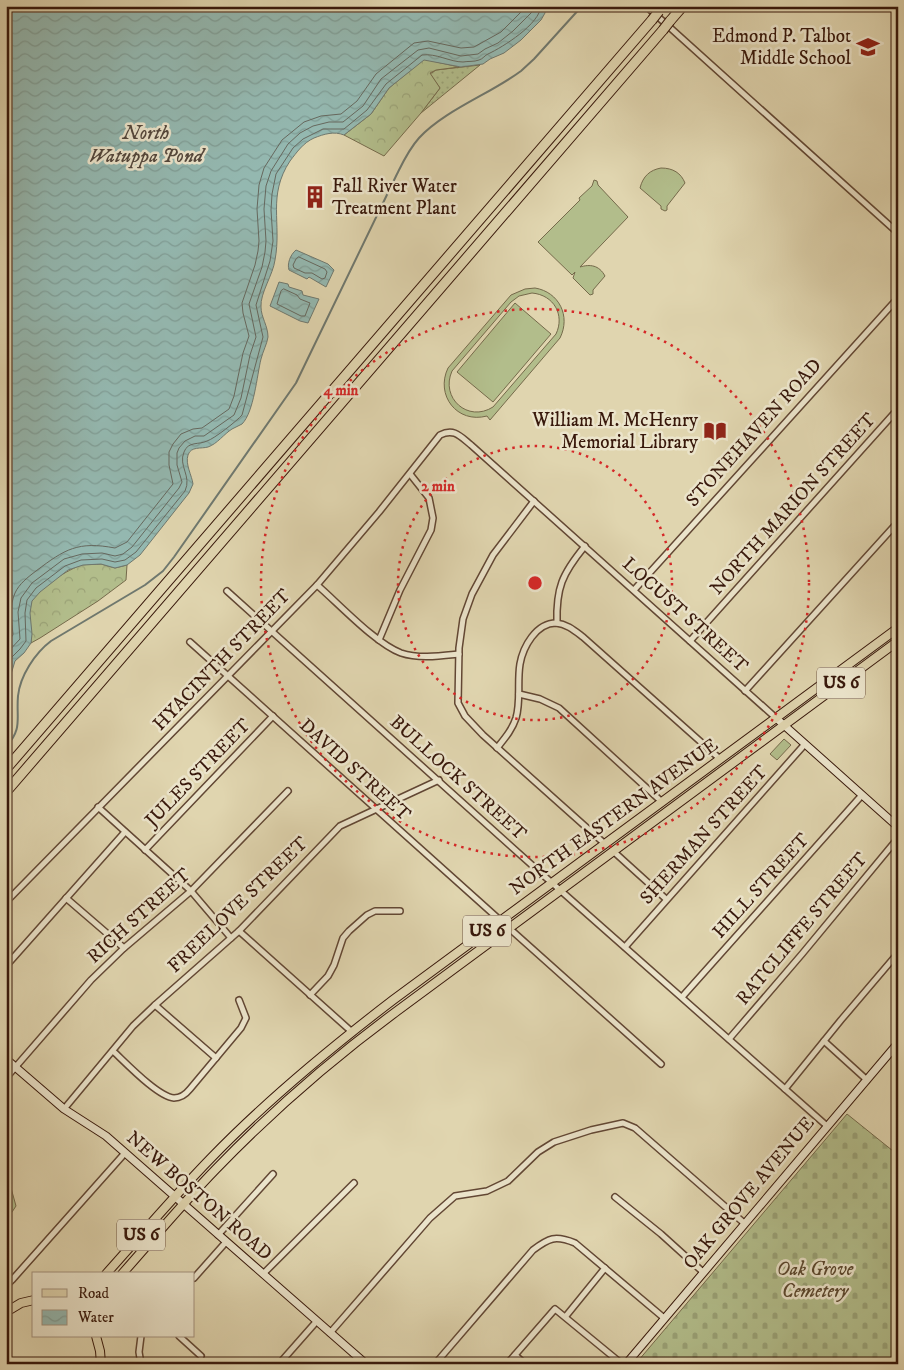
<svg xmlns="http://www.w3.org/2000/svg" width="904" height="1370" font-family="'IM FELL DW Pica',serif">
<defs>
<pattern id="green-dots" width="8" height="8" patternUnits="userSpaceOnUse" patternTransform="scale(1.25)"><rect width="8" height="8" fill="#b2bd8b"/><path d="M2 2h.1M6 6h.1" fill="none" stroke="#9aa277" stroke-width="1.8" stroke-linecap="round"/></pattern>
<pattern id="forest-crowns" width="20" height="18" patternUnits="userSpaceOnUse" patternTransform="scale(1.25)"><rect width="20" height="18" fill="#b2bd8b"/><path d="M2 6a3 3 0 1 1 6 0M12 15a3 3 0 1 1 6 0" fill="none" stroke="#9aa277"/></pattern>
<pattern id="cemetery-stones" width="16" height="16" patternUnits="userSpaceOnUse" patternTransform="scale(1.25)"><rect width="16" height="16" fill="#b2bd8b"/><path d="M2 7V4a2 2 0 0 1 4 0v3zM10 15v-3a2 2 0 0 1 4 0v3z" fill="#9aa277"/></pattern>
<pattern id="water-waves" width="16" height="10" patternUnits="userSpaceOnUse" patternTransform="scale(1.25)"><rect width="16" height="10" fill="#94b8b0"/><path d="M0 5q4-4 8 0t8 0" fill="none" stroke="#809d96"/></pattern>
</defs>
<rect width="100%" height="100%" fill="#e0d5af"/>
<filter id="stains"><feTurbulence type="fractalNoise" baseFrequency=".004" numOctaves="4"/><feColorMatrix values="0 0 0 0 .2 0 0 0 0 .09 0 0 0 0 .02 0 0 0 .5 -.17"/></filter>
<radialGradient id="worn" r=".72"><stop offset=".6" stop-color="#630" stop-opacity="0"/><stop offset="1" stop-color="#630" stop-opacity=".3"/></radialGradient>
<!-- green -->
<path fill="url(#green-dots)" stroke="#756a4b" d="M480,65L421,113L440,88L430,74L436,70Z"/>
<!-- forest -->
<g fill="url(#forest-crowns)" stroke="#756a4b">
<path d="M424,59L459,67L436,70L430,73L440,88L421,113L384,156L344,135L371,114L389,88Z"/>
<path d="M101,564L115,568L127,565L126,580L98,601L40,638L31,643C32,630 26,613 32,600C37,589 70,568 82,565C88,564 95,565 101,564Z"/>
<path d="M6,1176L8,1177L16,1206L6,1221Z"/>
</g>
<!-- cemetery -->
<path fill="url(#cemetery-stones)" stroke="#756a4b" d="M847,1114L898,1155V1364H641L638,1361Z"/>
<!-- pitch -->
<g fill="#b2bd8b" stroke="#756a4b" fill-rule="evenodd">
<path d="M661,168C673,168 681,173 685,183L667,206V210L665,211L661,209V206L640,188C643,176 650,170 661,168Z"/>
<path d="M594,180L597,181L598,185L628,217L580,267C590,264 599,265 605,276L593,290V294L590,295L573,278L575,272L572,275L538,242L580,200L579,198L592,186Z"/>
<path d="M535,288C559,292 571,316 560,338L490,420L487,416C457,424 435,395 448,368L511,295L525,289ZM532,293C554,295 565,315 556,334L493,407C468,423 440,398 452,371L511,302L519,296Z"/>
<path d="M515,303L551,334L493,402L457,372Z"/>
<path d="M784,739L791,745L777,760L770,754Z"/>
</g>
<!-- water -->
<g fill="url(#water-waves)" stroke="#6f786e">
<path d="M6,6H546L545,13L541,20L521,40L504,53L490,59L483,64L461,67L424,60L389,88L371,114L344,135C334,131 324,134 314,138C303,143 297,152 290,161C267,196 282,223 275,260C273,275 260,293 261,307C261,317 268,326 268,337C267,344 263,351 261,359C257,375 254,412 242,424C239,426 235,427 232,429C224,434 217,444 208,447C201,449 191,446 188,455C185,464 192,476 193,484L189,493L140,555L127,565L115,568L101,564L83,565L68,570L40,592L32,601L30,613L32,634L31,643L24,653L15,661L6,691Z"/>
<path d="M296,250L328,264L334,270L326,287L309,277L307,279L289,270C287,264 290,255 296,250Z"/>
<path d="M279,282L288,284L289,287L302,291L303,295L319,299L308,323L300,321L270,306Z"/>
</g>
<g fill="none" stroke-linecap="round" stroke-linejoin="round">
<!-- shore -->
<g stroke="#66685e" stroke-width="1">
<path d="M299,257L325,269L327,272L325,278L322,279L312,273H305L294,268L293,265L296,259Z"/>
<path d="M284,289L297,295L300,299L310,303L305,316H301L277,304L281,291Z"/>
<path d="M6,644L13,635C12,622 9,606 15,593C19,584 28,577 36,571C65,549 78,541 115,548L127,542L173,484L169,465V452L173,444L181,434L193,429L202,428L229,409L234,396L243,353L249,336L243,313L242,303L255,265L258,251L259,241L257,209L259,185L264,168L282,140L304,122L321,116L341,114L357,101L376,74L414,43L428,41L461,48L474,47L501,32L527,6"/>
<path d="M6,654L20,639L18,612L21,598L32,583L64,559L82,554L102,553L115,556L123,554L132,547L179,488L182,482L177,465V453L179,448L185,441L195,436H204L234,415L241,398L250,355L256,337L249,304L262,267L265,252L266,241L264,209L266,186L271,171L288,144L300,133L313,126L329,122H343L363,106L381,79L418,50L429,48L461,56L478,54L485,49L498,43L513,31L532,12L534,6"/>
<path d="M6,672L11,658L20,649L26,641L25,613L27,600L36,588L65,566L81,560L102,559L115,562L125,560L136,552L185,491C192,476 178,466 184,452C188,441 199,445 207,441C214,439 238,420 242,415L263,337L256,305L270,261L273,241L271,210L272,194L276,174L293,148L303,139L323,129H344L367,110L386,84L422,55C436,53 450,62 463,62C468,61 474,62 479,60C483,59 485,55 488,54C503,47 540,24 541,6"/>
</g>
<!-- stream -->
<path stroke="#6f786e" stroke-width="2" d="M6,747C23,728 16,719 18,696C20,676 35,653 51,641L145,585L163,571L174,557L296,383L397,174C403,162 409,149 419,138C445,110 490,94 521,71L534,59L582,6"/>
<defs>
<g id="street">
<path d="M646,6L898,233"/>
<path d="M534,501L493,555L472,594L463,619L459,648L458,703L465,716L483,735L605,844"/>
<path d="M317,585C338,603 376,644 401,653C419,659 440,656 459,654"/>
<path d="M634,590L898,298"/>
<path d="M227,591L543,875L827,1126"/>
<path d="M557,623C556,588 562,574 585,546"/>
<path d="M379,640L400,590L431,530L433,518L429,498L410,474"/>
<path d="M690,641L898,409"/>
<path d="M190,642L501,921"/>
<path d="M745,691L898,522"/>
<path d="M519,694L540,699L559,708L662,802"/>
<path d="M497,748C505,738 512,730 516,718C521,701 517,682 520,664C523,647 536,623 556,623C567,624 575,631 583,637L720,759"/>
<path d="M98,807L191,891L231,938"/>
<path d="M145,850L273,716"/>
<path d="M613,851L666,899"/>
<path d="M66,898L124,948"/>
<path d="M6,902L317,585L379,512L440,435C454,428 460,436 471,445L776,718"/>
<path d="M509,928L661,1064"/>
<path d="M239,931L352,1032"/>
<path d="M625,947L805,744"/>
<path d="M6,966L125,832"/>
<path d="M310,995L328,976L334,965L343,938L349,931L367,915L375,911H400"/>
<path d="M682,997L862,795"/>
<path d="M155,1005L216,1058"/>
<path d="M729,1039L802,954L898,838"/>
<path d="M824,1041L867,1080"/>
<path d="M113,1051C125,1062 158,1097 174,1098C181,1098 186,1094 190,1089L241,1028L246,1018L239,1000"/>
<path d="M6,1078L91,980L124,948L191,891L288,791"/>
<path d="M785,1089L841,1020L898,953"/>
<path d="M64,1109L133,1026L155,1005L239,931L340,826L439,780"/>
<path d="M615,1197L661,1234L703,1272"/>
<path d="M218,1235L273,1174"/>
<path d="M263,1274L354,1183"/>
<path d="M194,1278L226,1242"/>
<path d="M6,1280L9,1283L12,1280L125,1153"/>
<path d="M566,1316L605,1268"/>
<path d="M330,1333L430,1218L455,1196L487,1191L508,1181L538,1152L554,1142L591,1130L623,1123L635,1128L744,1223"/>
<path d="M141,1336L139,1352L141,1364"/>
<path d="M179,1336L201,1356"/>
<path d="M515,1355L525,1364"/>
<path d="M279,1364L316,1322"/>
<path d="M435,1364L533,1250C549,1238 555,1235 575,1243L664,1318"/>
<path d="M507,1364L555,1309L622,1364"/>
</g>
<g id="secondary">
<path d="M776,718L898,827"/>
<path d="M6,1059L64,1109L106,1136L366,1364"/>
<path d="M626,1364L898,1043"/>
</g>
<g id="primary">
<path d="M106,1274C141,1235 175,1195 211,1158C267,1100 329,1049 393,1000L898,628"/>
<path d="M122,1274C153,1239 183,1203 216,1169C272,1111 332,1059 397,1011L898,641"/>
<path d="M6,1312L21,1303L34,1300"/>
<path d="M96,1336L100,1351L101,1364"/>
</g>
<g id="highway">
<path d="M670,21L683,6"/>
<path d="M6,769L652,20"/>
<path d="M6,792L663,30"/>
</g>
</defs>
<!-- street casing -->
<use href="#street" stroke="#624734" stroke-width="8"/>
<!-- secondary casing -->
<use href="#secondary" stroke="#38180b" stroke-width="9"/>
<!-- primary casing -->
<use href="#primary" stroke="#38180b" stroke-width="10"/>
<!-- highway casing -->
<use href="#highway" stroke="#38180b" stroke-width="11"/>
<!-- street -->
<use href="#street" stroke="#ebe4cb" stroke-width="5"/>
<!-- secondary -->
<use href="#secondary" stroke="#ebe4cb" stroke-width="7"/>
<!-- primary -->
<use href="#primary" stroke="#e0d5af" stroke-width="8"/>
<!-- highway -->
<use href="#highway" stroke="#e0d5af" stroke-width="9"/>
<defs>
<g id="highway-bridge">
<path d="M652,20L659,11"/>
<path d="M663,30L670,21"/>
</g>
</defs>
<!-- highway-bridge casing -->
<use href="#highway-bridge" stroke="#38180b" stroke-width="11" stroke-linecap="butt"/>
<!-- highway-bridge -->
<use href="#highway-bridge" stroke="#e0d5af" stroke-width="9"/>
</g>
<!-- distance rings -->
<g fill="none" stroke="#d62828" stroke-width="2.5" stroke-dasharray="2.5 5">
<circle cx="535" cy="583" r="137"/>
<circle cx="535" cy="583" r="274"/>
</g>
<!-- icons -->
<defs>
<symbol id="school-bare" viewBox="-9 -9 18 18"><path d="M0-5L7-2L0 1L-7-2ZM-4 1L0 2.5L4 1V4Q0 6-4 4Z" fill="#8f2418" stroke="#ebe4cb" stroke-width="2.5" paint-order="stroke"/></symbol>
<symbol id="building-bare" viewBox="-9 -9 18 18"><path d="M-4-6H4V6H1V3H-1V6H-4ZM-2.5-4.3h1.7v1.8h-1.7ZM.8-4.3h1.7v1.8H.8ZM-2.5-1h1.7V.8h-1.7ZM.8-1h1.7V.8H.8Z" fill="#8f2418" stroke="#ebe4cb" stroke-width="2.5" paint-order="stroke"/></symbol>
<symbol id="library-bare" viewBox="-9 -9 18 18"><path d="M-6-4Q-3-5.5-.7-3.5V5Q-3 3-6 4ZM6-4Q3-5.5 .7-3.5V5Q3 3 6 4Z" fill="#8f2418" stroke="#ebe4cb" stroke-width="2.5" paint-order="stroke"/></symbol>
</defs>
<g fill-rule="evenodd">
<use href="#school-bare" x="852" y="31" width="32" height="32"/>
<use href="#building-bare" x="299" y="181" width="32" height="32"/>
<use href="#library-bare" x="699" y="415" width="32" height="32"/>
</g>
<g text-anchor="middle" dominant-baseline="central" stroke-width="5" stroke-linejoin="round" paint-order="stroke">
<!-- shield labels -->
<g fill="#ebe4cb" stroke="#6e5545" stroke-width="1">
<rect x="817" y="667.5" width="48" height="31" rx="4"/>
<rect x="463" y="915.5" width="48" height="31" rx="4"/>
<rect x="117" y="1219.5" width="48" height="31" rx="4"/>
</g>
<g font-size="18" font-weight="bold" fill="#38180b">
<text x="841" y="683">US 6</text>
<text x="487" y="931">US 6</text>
<text x="141" y="1235">US 6</text>
</g>
<!-- poi labels -->
<g font-size="19" fill="#38180b" stroke="#ebe4cb" text-anchor="end">
<text x="851" y="36">Edmond P. Talbot<tspan x="851" dy="22">Middle School</tspan></text>
<text x="332" y="186" text-anchor="start">Fall River Water<tspan x="332" dy="22">Treatment Plant</tspan></text>
<text x="698" y="420">William M. McHenry<tspan x="698" dy="22">Memorial Library</tspan></text>
</g>
<!-- street labels -->
<g font-size="19" fill="#38180b" stroke="#ebe4cb">
<text transform="translate(754 433) rotate(-48)">STONEHAVEN ROAD</text>
<text transform="translate(793 504) rotate(-48)">NORTH MARION STREET</text>
<text transform="translate(685 615) rotate(42)">LOCUST STREET</text>
<text transform="translate(222 660) rotate(-46)">HYACINTH STREET</text>
<text transform="translate(355 770) rotate(42)">DAVID STREET</text>
<text transform="translate(198 773) rotate(-46)">JULES STREET</text>
<text transform="translate(458 778) rotate(42)">BULLOCK STREET</text>
<text transform="translate(614 817) rotate(-36)">NORTH EASTERN AVENUE</text>
<text transform="translate(704 835) rotate(-48)">SHERMAN STREET</text>
<text transform="translate(761 886) rotate(-48)">HILL STREET</text>
<text transform="translate(238 905) rotate(-44)">FREELOVE STREET</text>
<text transform="translate(139 916) rotate(-42)">RICH STREET</text>
<text transform="translate(802 929) rotate(-50)">RATCLIFFE STREET</text>
<text transform="translate(749 1193) rotate(-50)">OAK GROVE AVENUE</text>
<text transform="translate(199 1196) rotate(41)">NEW BOSTON ROAD</text>
</g>
<!-- park labels -->
<g font-size="19" font-style="italic" fill="#5d4a31" stroke="#ebe4cb">
<text x="815" y="1269">Oak Grove<tspan x="815" dy="22">Cemetery</tspan></text>
</g>
<!-- water labels -->
<g font-size="20" font-style="italic" fill="#54483d" stroke="#ebe4cb">
<text x="146" y="133">North<tspan x="146" dy="23">Watuppa Pond</tspan></text>
</g>
</g>
<circle cx="535" cy="583" r="8" fill="#d62828" stroke="#ebe4cb" stroke-width="2.5"/>
<g font-size="15" text-anchor="middle" font-weight="bold" fill="#d62828" stroke="#ebe4cb" stroke-width="5" stroke-linejoin="round" paint-order="stroke">
<text x="341" y="395">4 min</text>
<text x="438" y="491">2 min</text>
</g>
<!-- margin -->
<rect width="904" height="1370" fill="none" stroke="#e0d5af" stroke-width="25"/>
<rect x="8" y="8" width="889" height="1355" fill="none" stroke="#38180b" stroke-width="2.5"/>
<rect x="12" y="12" width="879" height="1345" fill="none" stroke="#38180b"/>
<!-- legend -->
<rect x="32" y="1272" width="162" height="65" fill="#ebe4cb" stroke="#a3927e"/>
<rect x="42" y="1289" width="25" height="8" fill="#e0d5af" stroke="#a3927e"/>
<text x="78" y="1298" font-size="15" fill="#38180b">Road</text>
<rect x="42" y="1310" width="25" height="15" fill="url(#water-waves)" stroke="#a3927e"/>
<text x="78" y="1322" font-size="15" fill="#38180b">Water</text>
<rect width="100%" height="100%" filter="url(#stains)"/>
<rect width="100%" height="100%" fill="url(#worn)"/>
</svg>
